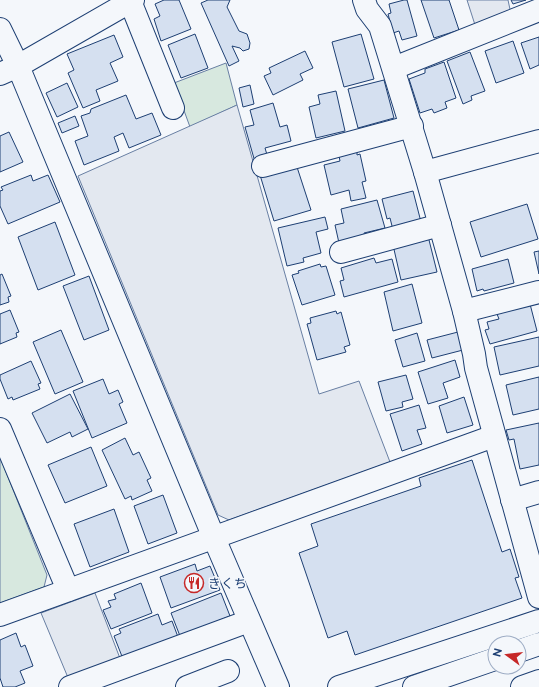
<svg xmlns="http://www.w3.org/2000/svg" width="539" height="687" font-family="Raleway,'Noto Sans JP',sans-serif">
<rect width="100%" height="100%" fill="#f4f7fb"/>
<!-- green -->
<g fill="#d7e8df" stroke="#687fa3">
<path d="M226,63L237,105L190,127L174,83Z"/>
<path d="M0,457L47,575L44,587L0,603Z"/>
</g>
<!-- parking -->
<g fill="#e3e8f0" stroke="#687fa3">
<path d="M467,0H508L511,14L476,28Z"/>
<path d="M237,105L319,394L359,381L390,462L229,520L218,515L78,176Z"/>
<path d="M95,593L121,661L69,680L41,613Z"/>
</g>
<!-- building -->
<g fill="#d5e0f0" stroke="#1d3f73">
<path d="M164,0H179L191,29L161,41L154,19L160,16L155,4Z"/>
<path d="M208,0H230L227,7L239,31L247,34L250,43L249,49L243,51L240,48L232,46L239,61L229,66L201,3Z"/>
<path d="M404,0H407L417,36L402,40L399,31L393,33L388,14L391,13L389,4Z"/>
<path d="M421,0H449L459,30L434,38Z"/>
<path d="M511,0H526L513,4Z"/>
<path d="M195,34L208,68L181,78L168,45Z"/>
<path d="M361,34L374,79L344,87L332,42Z"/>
<path d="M114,35L123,57L110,63L118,81L96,90L100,101L83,108L68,73L74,70L67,54Z"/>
<path d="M539,37V65L530,69L521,43Z"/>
<path d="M513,41L524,73L496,83L485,51Z"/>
<path d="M305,51L313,68L300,74L303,80L273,95L264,76L271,73L269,68Z"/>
<path d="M470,52L485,91L471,96L472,100L463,104L447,61Z"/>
<path d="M444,62L456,98L445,102L447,108L434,113L432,109L420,113L409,79L425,73V69Z"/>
<path d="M384,80L394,118L358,128L348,89Z"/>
<path d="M67,83L78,107L57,117L46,93Z"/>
<path d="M250,85L254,104L243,107L239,88Z"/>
<path d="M336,91L345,131L316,138L309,107L320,104L318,95Z"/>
<path d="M126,95L136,119L152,113L161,135L129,148L123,133L114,137L119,151L84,165L75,141L88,136L81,116L90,113L91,109Z"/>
<path d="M273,103L280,127L287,125L291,141L265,148L268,158L255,162L245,127L254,125L250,110Z"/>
<path d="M75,116L79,126L62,133L58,123Z"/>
<path d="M9,132L23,162L0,172V136Z"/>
<path d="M357,152V155L360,154L366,181L362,182L366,198L351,201L349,190L331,195L324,165L340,161L339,156Z"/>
<path d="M296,164L311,210L274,221L260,175Z"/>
<path d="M31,175L33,181L48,175L60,202L8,224L0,206V191L3,190L1,187Z"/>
<path d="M413,191L421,222L393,230L390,218L387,219L382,199Z"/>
<path d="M377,200L385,228L364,233L365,238L339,243L335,225L344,223L341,209Z"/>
<path d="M527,204L538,239L481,257L470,222Z"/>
<path d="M325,217L328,229L316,232L321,253L303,258L304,262L287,266L278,228Z"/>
<path d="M55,222L75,275L38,290L18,237Z"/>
<path d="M428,236L437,272L401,280L393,245Z"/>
<path d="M539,251V274L534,252Z"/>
<path d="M374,258L376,263L392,259L398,282L344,297L340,281L344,280L341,268Z"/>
<path d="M508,259L514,283L484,291L483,289L477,291L472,269Z"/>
<path d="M320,264L321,267L326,266L335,295L302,305L292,275L299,273L298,271Z"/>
<path d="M2,274L11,296L8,297L9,302L0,305V275Z"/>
<path d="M89,276L109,330L84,340L63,286Z"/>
<path d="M412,284L422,323L393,331L384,292Z"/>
<path d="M530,304L537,331L490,344L485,330L489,329L487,322L499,319L497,314Z"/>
<path d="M10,310L19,332L16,333L17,337L0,344V314Z"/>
<path d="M336,311L337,314L341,312L350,345L344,347L346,352L317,360L307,324L311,323L310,318Z"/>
<path d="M61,330L83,382L55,394L33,342Z"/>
<path d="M458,332L463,350L432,358L427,340Z"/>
<path d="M417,333L425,361L403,367L395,340Z"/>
<path d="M539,337V366L500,375L494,347Z"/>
<path d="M455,360L460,377L443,383L448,398L428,404L418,372Z"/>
<path d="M31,361L41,383L38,384L40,389L13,400L12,397L8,399L0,379V375Z"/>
<path d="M406,375L413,399L402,402L403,407L386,411L378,382Z"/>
<path d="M539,377V409L513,415L506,385Z"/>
<path d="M103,379L109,394L118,390L123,402L119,404L127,423L92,438L73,391Z"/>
<path d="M70,394L88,429L72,437L70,432L47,443L32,413Z"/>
<path d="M464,397L473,425L447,433L439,406Z"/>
<path d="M419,405L426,428L417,430L422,444L402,451L390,414Z"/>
<path d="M539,423V465L520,469L514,439L509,440L506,430Z"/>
<path d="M125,438L133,455L139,452L151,478L147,480L152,491L132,500L131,496L125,499L102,450Z"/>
<path d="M91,447L107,486L65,503L48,465Z"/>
<path d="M472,460L502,552L510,549L519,577L515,578L522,598L355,655L347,631L328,638L299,553L318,546L311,524L421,486L419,478Z"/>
<path d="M163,495L177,533L148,544L134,506Z"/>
<path d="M114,509L129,552L90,567L74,524Z"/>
<path d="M195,564L197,571L210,566L220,590L171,608L160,577Z"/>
<path d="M141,583L152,613L111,629L103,610L111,607L108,601L116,599L114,594Z"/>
<path d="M221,593L230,616L180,636L171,613Z"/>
<path d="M158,614L162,625L172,621L178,637L123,659L114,636L121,633L119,629Z"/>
<path d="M16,633L21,647L25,645L33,666L20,671L25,683L15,687H3L0,678V640Z"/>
</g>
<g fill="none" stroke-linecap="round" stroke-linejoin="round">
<defs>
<g id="minor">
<path d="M364,0L367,9L380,26L425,172L464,311L474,354L476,368L539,597"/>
<path d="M130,1L173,108"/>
<path d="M0,29L18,66L214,538L278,687"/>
<path d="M394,68L539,10"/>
<path d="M0,74L18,66L133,0"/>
<path d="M263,166L412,126"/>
<path d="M425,172L539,141"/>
<path d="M341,252L440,225"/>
<path d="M464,311L539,292"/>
<path d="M0,429L68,590"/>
<path d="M512,500L539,492"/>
<path d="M0,615L494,436"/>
<path d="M70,687L249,621"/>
<path d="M187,687L228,671"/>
</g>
<g id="highway">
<path d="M519,651L539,644"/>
<path d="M339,687L539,621"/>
<path d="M414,687L495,659"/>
<path d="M522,687L539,681"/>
</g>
</defs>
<!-- minor casing -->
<use href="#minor" stroke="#1d3f73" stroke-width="24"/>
<!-- highway casing -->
<use href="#highway" stroke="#1d3f73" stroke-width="24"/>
<!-- minor -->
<use href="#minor" stroke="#f4f7fb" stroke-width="22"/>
<!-- highway -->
<use href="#highway" stroke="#f4f7fb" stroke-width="22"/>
</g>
<!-- icons -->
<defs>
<symbol id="restaurant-ring" viewBox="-11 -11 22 22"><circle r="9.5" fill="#f4f7fb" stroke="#c62828" stroke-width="1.5"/><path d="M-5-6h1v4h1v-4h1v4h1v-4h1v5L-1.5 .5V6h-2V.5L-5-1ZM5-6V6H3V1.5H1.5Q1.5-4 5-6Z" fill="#c62828"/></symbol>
</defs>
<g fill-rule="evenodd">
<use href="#restaurant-ring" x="183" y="572" width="22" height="22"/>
</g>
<g text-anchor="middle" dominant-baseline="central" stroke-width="3" stroke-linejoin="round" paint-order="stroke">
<!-- poi labels -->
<g font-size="13" fill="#1d3f73" stroke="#f4f7fb" text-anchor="start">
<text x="208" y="583">きくち</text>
</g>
</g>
<!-- north arrow -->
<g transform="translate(507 655) rotate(285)"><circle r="19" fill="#f4f7fb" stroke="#9eadc5"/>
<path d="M0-3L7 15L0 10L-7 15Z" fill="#c62828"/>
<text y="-6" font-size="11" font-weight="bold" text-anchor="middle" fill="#1d3f73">N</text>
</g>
</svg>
